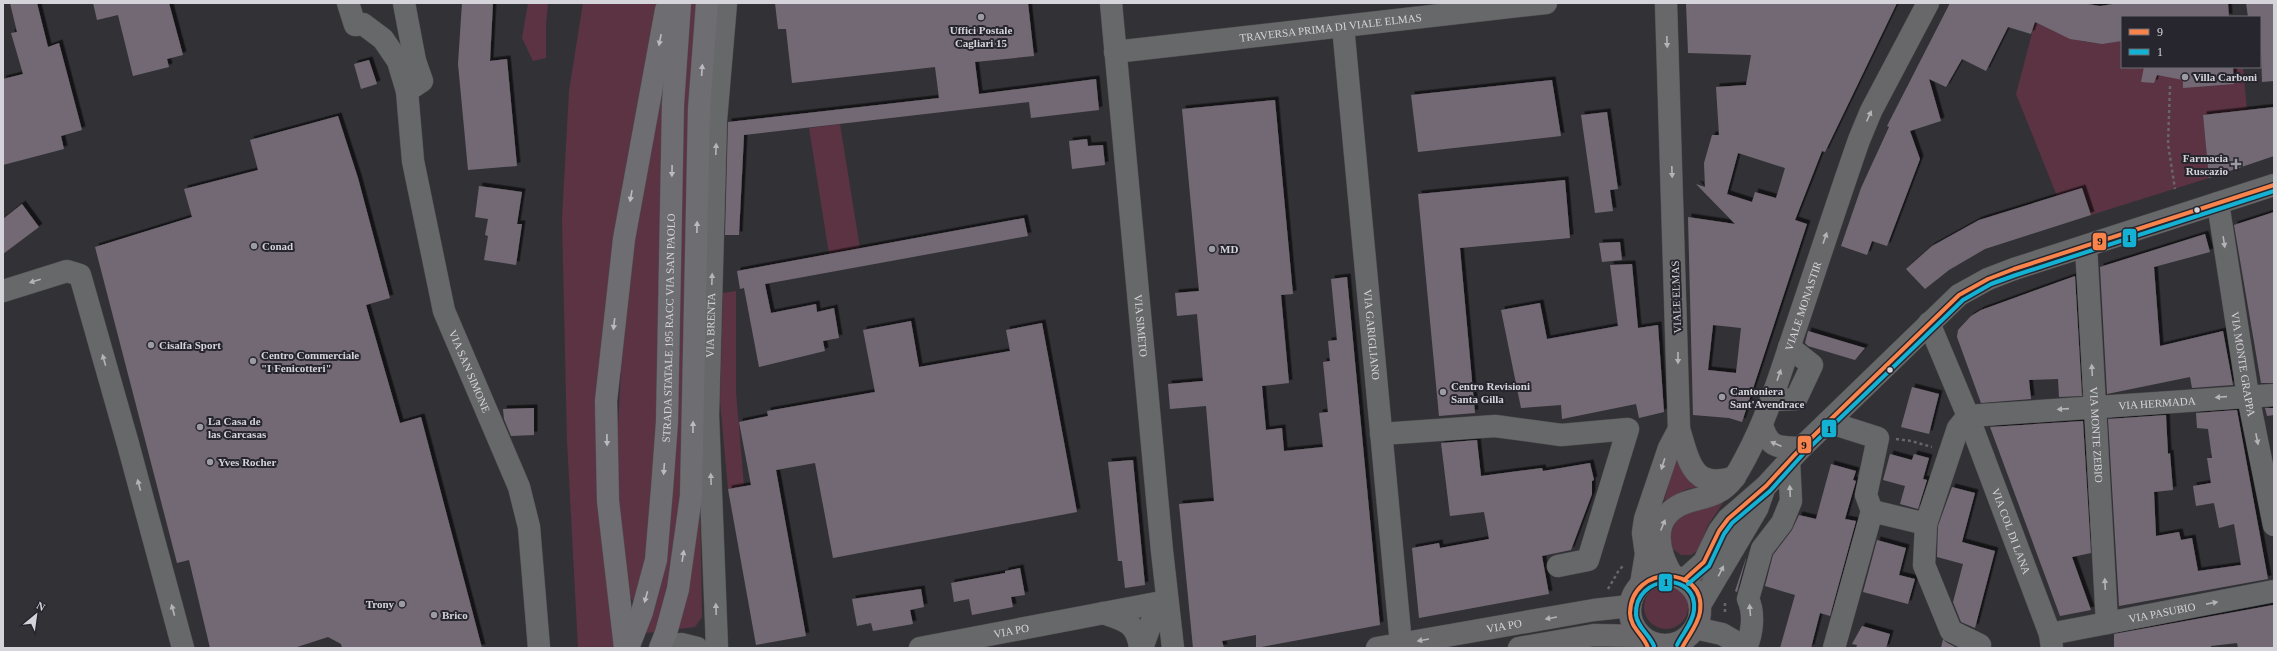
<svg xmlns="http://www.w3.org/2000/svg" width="2277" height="651" font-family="Georgia,serif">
<defs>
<filter id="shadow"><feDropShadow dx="3.5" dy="-3.5" stdDeviation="0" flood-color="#0009"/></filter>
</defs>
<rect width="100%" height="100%" fill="#323236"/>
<!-- green -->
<g fill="#5b3342">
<path d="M528,3H548L546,24V58L533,61L522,38Z"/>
<path d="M583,3H713L699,446L702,617L695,627L647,633L627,589L618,525V425L621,371L601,369L616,648H578L567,441L562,218L569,91Z"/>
<path d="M2035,22C2067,38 2085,47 2122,41V67H2243L2247,110L2203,115L2209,178L2091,215L2082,188L2057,196L2016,94Z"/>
<path d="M840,124L860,248L829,254L809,128Z"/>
<path d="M736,291V391L744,486L728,489L720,401L723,293Z"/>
<path d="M1678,453L1704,486L1687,489L1664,501Z"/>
<path d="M1727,497L1708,525L1699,549L1691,555H1681L1673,549L1669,536L1679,516Z"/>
<circle cx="1666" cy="607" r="22"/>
</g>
<!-- building -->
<g fill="#736975" fill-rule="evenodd" filter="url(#shadow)">
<path d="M10,3H37L48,47L59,43L82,130L61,136L64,149L3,165V79L23,74L11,33L17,32Z"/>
<path d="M93,3H169L183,55L167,59L169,67L133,76L118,15L97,20Z"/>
<path d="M462,3H493L490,61L507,59L517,166L468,170L458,64Z"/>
<path d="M775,3H1028L1034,56L975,62L979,94L1096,79L1099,110L1031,118L1029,102L744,135L739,235H725L728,122L939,98L935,67L792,83L786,29H778Z"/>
<path d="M1686,3H1897L1825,152L1822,151L1795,220L1807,224L1742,422L1729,418L1693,415L1688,217L1735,224L1696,184L1705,187L1704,163L1712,135H1719L1716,87L1746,85L1751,55L1688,53ZM1738,153L1785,168L1776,198L1755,192L1752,202L1727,194ZM1713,325L1741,328L1736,373L1708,370Z"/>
<path d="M1950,3H2082L2100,6L2120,3H2228L2229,17H2122V41L2102,44L2070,39L2035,22L2031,34L2008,27L1986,71L1962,59L1946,87L1929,79L1941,121L1910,131L1920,159L1887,246L1872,241L1867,255L1841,246L1861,188L1889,127L1887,126Z"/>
<path d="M2246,3H2274V81L2262,82L2260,17H2248Z"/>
<path d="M369,60L377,84L361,89L354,64Z"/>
<path d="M2144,67H2233L2234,84L2183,88V80L2157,75L2154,83L2141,82Z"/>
<path d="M1552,80L1561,136L1418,152L1411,95Z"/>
<path d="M1275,100L1293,294L1281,295L1289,383L1262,386L1266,430L1282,428L1284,451L1323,447L1319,413L1328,412L1323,362L1330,361L1328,341L1337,340L1331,279L1347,277L1380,625L1256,648V635L1222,641L1224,648H1193L1179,504L1214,501L1206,406L1170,409L1168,384L1203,381L1197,314L1177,316L1175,293L1199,291L1182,109Z"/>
<path d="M2274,107V156L2209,178L2203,115Z"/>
<path d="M1607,112L1618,189L1610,190L1613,211L1595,213L1581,115Z"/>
<path d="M338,116L358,178L390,298L366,305L400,423L421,417L482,648H342L341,644L328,637L294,648H210L189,560L177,563L95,247L192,217L184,189L258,170L250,140Z"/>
<path d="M1087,139L1088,146L1103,145L1105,165L1072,169L1069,141Z"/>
<path d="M1565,180L1570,238L1460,248L1475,413L1439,416L1418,194Z"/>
<path d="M479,186L522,192L517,224H522L516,265L484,260L488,236L485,235L488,219L475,217Z"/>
<path d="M2082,188L2091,215L1985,249L1949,270L1925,289L1906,269L1932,246L1979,220Z"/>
<path d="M22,204L39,227L3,254V219Z"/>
<path d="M2274,212V383H2261L2234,225Z"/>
<path d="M1024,218L1028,236L765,284L771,313L816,304L817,312L834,308L839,338L823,341L825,351L759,367L744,288L740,289L737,271Z"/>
<path d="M2205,234L2210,252L2154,267L2160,346L2223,331L2233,385L2192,388L2190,377L2107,394L2100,267Z"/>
<path d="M1620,242L1622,260L1602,262L1599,243Z"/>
<path d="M1632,264L1638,328L1658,325L1664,412L1639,418L1636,404L1562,419L1561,405L1521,408L1501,310L1540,303L1547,339L1618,326L1610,265Z"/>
<path d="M2075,276L2082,396L2059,397L2058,379L2029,380L2031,399L1981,403L1957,337L1958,330L1971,316L1981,310Z"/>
<path d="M911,321L919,367L1010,351L1006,330L1042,323L1077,512L833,558L815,463L776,470L806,636L756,645L728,489L751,485L739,422L768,416L767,411L875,392L863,330Z"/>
<path d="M1808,331L1865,348L1855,360L1808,346L1805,343Z"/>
<path d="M1912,387L1939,394L1929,434L1901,427Z"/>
<path d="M534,408V435L511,436L504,419L503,409Z"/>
<path d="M2265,408H2274V415L2267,416Z"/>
<path d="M2237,410L2268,579L2119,606L2108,419L2166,415L2168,454L2170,453L2173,490L2154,492L2156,536L2179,532L2181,540L2192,538L2198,571L2241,565L2234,524L2219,528L2214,503L2196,506L2193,486L2211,483L2207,458H2212L2208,429L2197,428L2196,413Z"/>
<path d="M2083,421L2091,553L2072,557L2091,610L2060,616L1990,427Z"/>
<path d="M1477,440L1481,476L1542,468L1543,471L1590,463L1594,480L1592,481V494L1571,550L1542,556L1549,594L1419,618L1412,548L1439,543L1440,548L1489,539L1484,512L1450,516L1441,443Z"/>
<path d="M1890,454L1912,460L1914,454L1929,458L1923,479L1927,480L1918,509L1900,504L1905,486L1883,480Z"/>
<path d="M1133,460L1145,585L1125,588L1122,561H1118L1108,462Z"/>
<path d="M1831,464L1856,471L1853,480L1856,481L1845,519L1856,521L1830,616L1820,613L1811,648H1780L1795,595L1765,586L1773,555L1792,530L1799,515L1816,519Z"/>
<path d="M1952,487L1975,493L1962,542L1995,551L1975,628L1961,622L1953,602L1963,564L1937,557L1938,526Z"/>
<path d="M1877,540L1906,548L1899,575L1915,579L1908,604L1863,592Z"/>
<path d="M1746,558V559L1737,592L1735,591Z"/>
<path d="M1020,568L1025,595L1011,597L1013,607L972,615L969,599L954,602L951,583L1005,573V571Z"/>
<path d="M921,589L924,607L910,610L913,624L873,631L871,623L857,626L852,599Z"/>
<path d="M2273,605L2274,648H2238L2237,643L2211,646V648H2114V634Z"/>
<path d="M1862,626L1890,634L1886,648H1856L1857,645L1852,644Z"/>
<path d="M1943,639L1946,642L1957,648H1941Z"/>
</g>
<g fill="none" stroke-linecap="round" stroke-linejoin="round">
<defs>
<g id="minor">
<path id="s1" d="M348,3L355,25L363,24L383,39L398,61L407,91L413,161L444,311L519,487L529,527L539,648"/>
<path d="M404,3L415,61L422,81L407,91"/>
<path id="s2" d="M1111,3L1162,551L1173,648"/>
<path id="s3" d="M1343,26L1401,644"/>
<path id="s4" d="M1115,52L1546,3"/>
<path id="s5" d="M2218,203L2248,396L2274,525"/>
<path id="s6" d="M2086,246L2107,623"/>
<path d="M3,291L67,271L80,275L128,444L183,648"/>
<path id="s7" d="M1929,323L1968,416L2050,634L2052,648"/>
<path d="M1771,400L1796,399L1812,365L1789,347"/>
<path d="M1828,422L1878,438L1866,495L1872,511L1834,648"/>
<path d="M1381,434L1495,426L1561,435L1628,429L1588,560L1558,566"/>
<path d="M1872,511L1926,524"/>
<path d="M1684,580L1704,562L1719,531L1728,519L1766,486L1801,448L1959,295L1988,279L2014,269L2274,185"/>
<path d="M1700,605L1757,509L1763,492"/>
<path d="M1103,613C1125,620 1137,623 1140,648"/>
<path d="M1695,628L1722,634L1746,648"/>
<path id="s8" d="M2050,634L2274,591"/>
<path d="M665,648L681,644L697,648"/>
<path id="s9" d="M717,648L708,415L716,120L726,3"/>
<path id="s10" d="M920,648L1167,601"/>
<path d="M1142,648L1153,618L1167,601"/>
<path d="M1746,648C1752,634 1755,614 1748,599L1762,549L1782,523L1791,501L1789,461"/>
<path id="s11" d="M1979,648L1980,645L1951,631L1924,565L1926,524L1958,428L1968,416L2274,395"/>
</g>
<g id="major">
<path d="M1762,425C1769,449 1779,447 1801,448"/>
<path d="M1679,429C1689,461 1692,491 1735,477"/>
<circle cx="1665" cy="610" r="35"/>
<path id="s12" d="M1672,575C1659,553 1650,522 1678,506C1690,499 1706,499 1718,492C1732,485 1739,470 1746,457C1768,416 1781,371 1796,327C1817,265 1837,203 1859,140L1871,111L1928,3"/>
<path d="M1641,584L1646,554L1643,533L1645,519L1669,448L1679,429L1666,3"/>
<path id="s13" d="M1377,648L1594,610L1630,606"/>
<path d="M1519,648L1594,635L1640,636"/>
</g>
<g id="highway">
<path d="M625,648L608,501L606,401L624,239L666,10L670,3"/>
<path id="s14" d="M628,648L642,612L656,560L662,489L667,422L673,104L680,3"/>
<path d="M660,648L666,633L678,589L691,496L699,109L707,3"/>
</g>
</defs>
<!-- minor casing -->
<use href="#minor" stroke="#505053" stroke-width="23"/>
<!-- major casing -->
<use href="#major" stroke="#505053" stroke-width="23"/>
<!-- highway casing -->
<use href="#highway" stroke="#505053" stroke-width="23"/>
<!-- path -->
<g stroke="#676769" stroke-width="2.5" stroke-dasharray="3 3" stroke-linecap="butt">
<path d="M2170,86L2168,144L2175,189"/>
<path d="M1896,439L1911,441L1932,447"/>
<path d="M1608,589L1619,570L1624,565"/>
<path d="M1725,603V614"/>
</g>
<!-- minor -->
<use href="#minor" stroke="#676869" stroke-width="22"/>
<!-- major -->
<use href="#major" stroke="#68686a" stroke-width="22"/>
<!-- highway -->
<use href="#highway" stroke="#6e6e72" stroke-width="22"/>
<defs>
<g id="bus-1">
<path d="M1684,580L1704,562L1719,531L1728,519L1766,486L1801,448L1959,295L1988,279L2014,269L2274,185"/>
<path d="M1648,648C1644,635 1630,628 1630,613C1631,563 1707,565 1700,612C1698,625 1688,636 1682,648"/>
</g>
<g id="bus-2">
<path d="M1688,584L1709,566L1724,534L1732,523L1770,491L1805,452L1963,300L1991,284L2016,275L2274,191"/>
<path d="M1654,646C1650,635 1637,627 1636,615C1634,574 1698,570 1694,610C1693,623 1682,634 1677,645"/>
</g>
</defs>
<!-- bus-1 casing -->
<use href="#bus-1" stroke="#27262e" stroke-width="7"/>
<!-- bus-2 casing -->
<use href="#bus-2" stroke="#27262e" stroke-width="7"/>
<!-- bus-1 -->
<use href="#bus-1" stroke="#f8844c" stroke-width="4"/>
<!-- bus-2 -->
<use href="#bus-2" stroke="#13b2d5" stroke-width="4"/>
</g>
<!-- one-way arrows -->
<defs><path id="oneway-solid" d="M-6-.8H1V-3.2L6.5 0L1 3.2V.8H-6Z"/></defs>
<g fill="#bbbac0">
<use href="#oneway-solid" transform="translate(660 40) rotate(101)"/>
<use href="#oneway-solid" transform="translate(702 70) rotate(-86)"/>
<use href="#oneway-solid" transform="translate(672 171) rotate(91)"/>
<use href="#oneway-solid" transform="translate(631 196) rotate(100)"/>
<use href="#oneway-solid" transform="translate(697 227) rotate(-89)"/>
<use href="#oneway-solid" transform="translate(614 324) rotate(97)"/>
<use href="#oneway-solid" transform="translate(693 427) rotate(-89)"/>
<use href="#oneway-solid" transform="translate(607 440) rotate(89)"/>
<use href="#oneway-solid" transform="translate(664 469) rotate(94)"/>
<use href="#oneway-solid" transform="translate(683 556) rotate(-81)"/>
<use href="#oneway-solid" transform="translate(646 597) rotate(105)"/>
</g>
<g fill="#b4b4b8">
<use href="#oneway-solid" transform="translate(1667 42) rotate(88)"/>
<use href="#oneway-solid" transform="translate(1869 116) rotate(-66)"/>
<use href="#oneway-solid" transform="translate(716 149) rotate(-88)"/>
<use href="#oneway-solid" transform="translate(1672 172) rotate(88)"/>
<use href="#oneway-solid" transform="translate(1825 238) rotate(-71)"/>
<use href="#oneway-solid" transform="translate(2224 242) rotate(81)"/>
<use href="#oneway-solid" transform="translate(712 279) rotate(-88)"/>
<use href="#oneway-solid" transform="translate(35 281) rotate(163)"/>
<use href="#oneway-solid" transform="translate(1678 358) rotate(90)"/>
<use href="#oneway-solid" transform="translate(104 360) rotate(-106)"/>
<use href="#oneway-solid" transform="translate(2092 370) rotate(-93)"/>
<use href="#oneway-solid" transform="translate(1779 375) rotate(-71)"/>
<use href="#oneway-solid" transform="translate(2221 397) rotate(176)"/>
<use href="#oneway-solid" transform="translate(2063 409) rotate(176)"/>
<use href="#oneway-solid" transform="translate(2257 439) rotate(79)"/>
<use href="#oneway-solid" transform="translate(1776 444) rotate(-157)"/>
<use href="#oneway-solid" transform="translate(1663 464) rotate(108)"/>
<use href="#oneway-solid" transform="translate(711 479) rotate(-92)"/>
<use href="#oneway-solid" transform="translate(139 485) rotate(-105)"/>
<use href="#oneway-solid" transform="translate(1790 491) rotate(-93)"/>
<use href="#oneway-solid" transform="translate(1663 525) rotate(-68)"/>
<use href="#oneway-solid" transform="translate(1721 571) rotate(-63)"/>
<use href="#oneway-solid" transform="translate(2105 584) rotate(-93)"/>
<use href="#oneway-solid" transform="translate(2212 603) rotate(-11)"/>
<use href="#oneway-solid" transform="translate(716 609) rotate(-92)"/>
<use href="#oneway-solid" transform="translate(173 610) rotate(-105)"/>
<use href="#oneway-solid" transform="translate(1750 610) rotate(-95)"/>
<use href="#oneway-solid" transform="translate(1551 618) rotate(170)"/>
<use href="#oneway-solid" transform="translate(1423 640) rotate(170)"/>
</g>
<!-- markers -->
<g fill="#9c9ba1" stroke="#27262e" stroke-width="1.5">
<circle cx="981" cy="17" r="4"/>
<circle cx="2185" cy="77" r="4"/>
<path d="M2234 158h4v4h4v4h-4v4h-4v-4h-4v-4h4z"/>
<circle cx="254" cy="246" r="4"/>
<circle cx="1212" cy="249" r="4"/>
<circle cx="151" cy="345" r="4"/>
<circle cx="253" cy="361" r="4"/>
<circle cx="1443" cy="392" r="4"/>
<circle cx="1722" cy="397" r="4"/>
<circle cx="200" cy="427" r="4"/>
<circle cx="210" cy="462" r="4"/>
<circle cx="402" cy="604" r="4"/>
<circle cx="434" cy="615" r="4"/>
</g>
<g fill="#d5d4da" stroke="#27262e" stroke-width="1.5">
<circle cx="2197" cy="210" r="3.5"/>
<circle cx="1890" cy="370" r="3.5"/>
</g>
<g text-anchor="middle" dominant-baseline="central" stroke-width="4" stroke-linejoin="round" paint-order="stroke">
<!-- street labels -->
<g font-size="11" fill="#d5d4da" stroke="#27262e">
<text stroke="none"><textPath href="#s4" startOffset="217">TRAVERSA PRIMA DI VIALE ELMAS</textPath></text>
<text transform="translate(1676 297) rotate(-92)">VIALE ELMAS</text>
<text stroke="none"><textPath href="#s12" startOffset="328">VIALE MONASTIR</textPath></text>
<text stroke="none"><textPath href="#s9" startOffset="323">VIA BRENTA</textPath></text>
<text stroke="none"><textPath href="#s2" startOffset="324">VIA SIMETO</textPath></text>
<text stroke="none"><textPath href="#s14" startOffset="325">STRADA STATALE 195 RACC VIA SAN PAOLO</textPath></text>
<text stroke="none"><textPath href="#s3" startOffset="310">VIA GARIGLIANO</textPath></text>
<text stroke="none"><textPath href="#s5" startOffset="163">VIA MONTE GRAPPA</textPath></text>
<text stroke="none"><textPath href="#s1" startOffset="403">VIA SAN SIMONE</textPath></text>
<text stroke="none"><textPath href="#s11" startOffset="454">VIA HERMADA</textPath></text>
<text stroke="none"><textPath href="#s6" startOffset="189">VIA MONTE ZEBIO</textPath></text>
<text stroke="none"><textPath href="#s7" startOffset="224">VIA COL DI LANA</textPath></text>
<text stroke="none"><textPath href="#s8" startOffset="114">VIA PASUBIO</textPath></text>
<text stroke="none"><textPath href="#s13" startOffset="129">VIA PO</textPath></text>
<text stroke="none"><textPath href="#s10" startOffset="93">VIA PO</textPath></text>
</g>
<!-- poi labels -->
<g font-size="11" font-weight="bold" fill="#d5d4da" stroke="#27262e" text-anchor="start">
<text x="981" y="30" text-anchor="middle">Uffici Postale<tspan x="981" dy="13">Cagliari 15</tspan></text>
<text x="2193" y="77">Villa Carboni</text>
<text x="2228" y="158" text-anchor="end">Farmacia<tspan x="2228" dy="13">Ruscazio</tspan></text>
<text x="262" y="246">Conad</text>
<text x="1220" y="249">MD</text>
<text x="159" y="345">Cisalfa Sport</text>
<text x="261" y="355">Centro Commerciale<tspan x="261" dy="13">"I Fenicotteri"</tspan></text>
<text x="1451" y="386">Centro Revisioni<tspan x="1451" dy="13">Santa Gilla</tspan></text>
<text x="1730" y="391">Cantoniera<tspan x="1730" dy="13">Sant'Avendrace</tspan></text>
<text x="208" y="421">La Casa de<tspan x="208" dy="13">las Carcasas</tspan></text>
<text x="218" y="462">Yves Rocher</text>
<text x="394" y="604" text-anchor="end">Trony</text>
<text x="442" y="615">Brico</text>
</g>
</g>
<g stroke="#27262e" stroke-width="1.5">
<rect x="2122" y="228" width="15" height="20" rx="4" fill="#13b2d5"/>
<rect x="2092" y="232" width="15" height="19" rx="4" fill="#f8844c"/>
<rect x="1821" y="419" width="16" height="19" rx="4" fill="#13b2d5"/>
<rect x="1797" y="435" width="15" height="19" rx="4" fill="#f8844c"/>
<rect x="1658" y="573" width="15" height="19" rx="4" fill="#13b2d5"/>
</g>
<g font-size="11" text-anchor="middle" font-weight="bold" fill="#111">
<text x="2129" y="242">1</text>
<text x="2100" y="245">9</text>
<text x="1829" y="433">1</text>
<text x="1804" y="449">9</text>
<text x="1666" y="586">1</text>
</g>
<!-- border -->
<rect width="2277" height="651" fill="none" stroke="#d5d4da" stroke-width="8"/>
<!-- legend -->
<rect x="2121" y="16" width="140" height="52" fill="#27262e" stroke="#6d6c73"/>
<rect x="2129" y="29" width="20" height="6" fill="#f8844c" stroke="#6d6c73"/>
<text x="2157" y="36" font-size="12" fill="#d5d4da">9</text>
<rect x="2129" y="49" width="20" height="6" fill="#13b2d5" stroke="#6d6c73"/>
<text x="2157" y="56" font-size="12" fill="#d5d4da">1</text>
<!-- north arrow -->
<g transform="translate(36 615) rotate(29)" stroke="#27262e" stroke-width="3" paint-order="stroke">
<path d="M0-3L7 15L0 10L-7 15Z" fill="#d5d4da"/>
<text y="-6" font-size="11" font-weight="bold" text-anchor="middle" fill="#d5d4da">N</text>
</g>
</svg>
